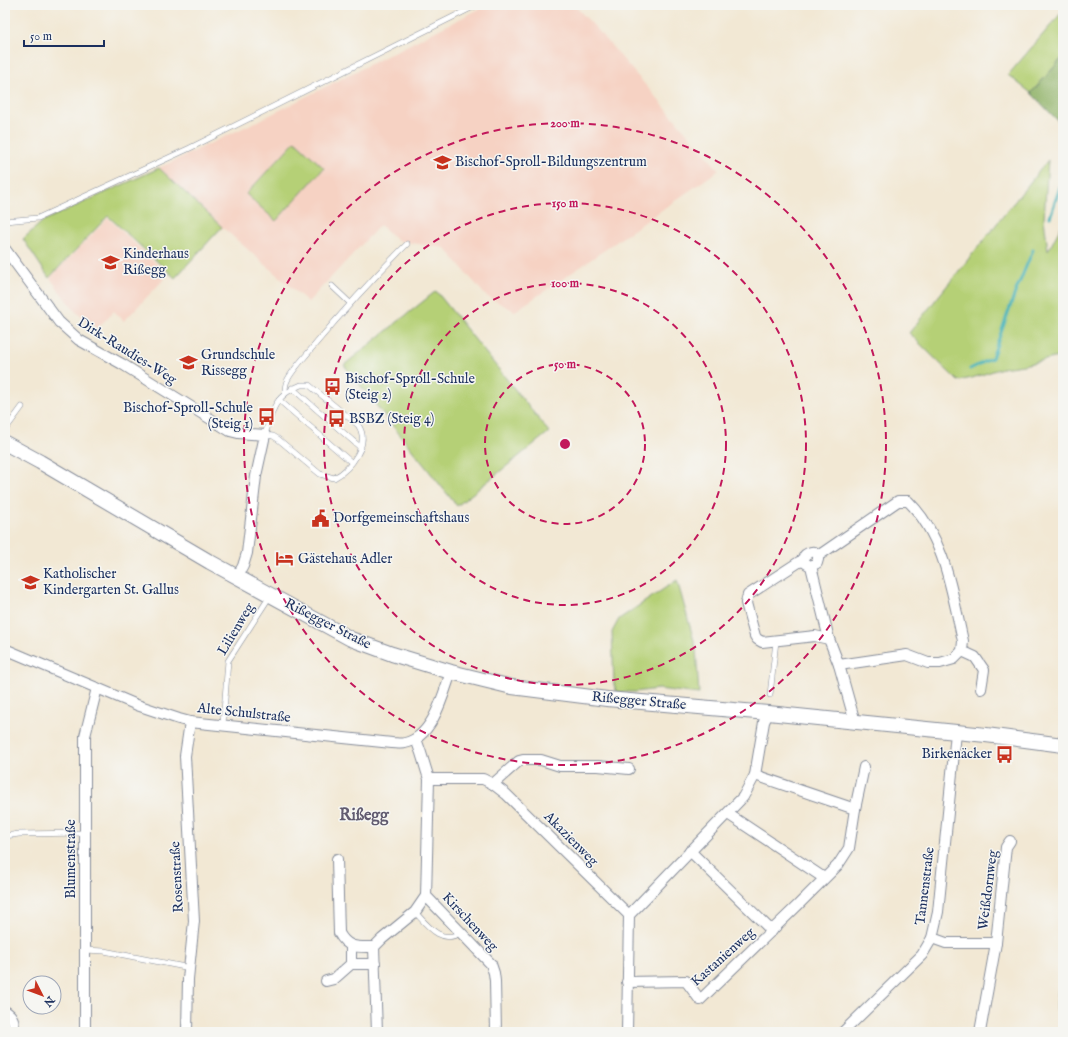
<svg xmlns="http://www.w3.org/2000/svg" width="1068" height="1037" font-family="'IM FELL English',serif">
<rect width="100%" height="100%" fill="#f6f6f2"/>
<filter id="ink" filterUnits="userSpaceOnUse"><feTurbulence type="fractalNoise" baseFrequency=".025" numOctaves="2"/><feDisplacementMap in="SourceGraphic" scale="8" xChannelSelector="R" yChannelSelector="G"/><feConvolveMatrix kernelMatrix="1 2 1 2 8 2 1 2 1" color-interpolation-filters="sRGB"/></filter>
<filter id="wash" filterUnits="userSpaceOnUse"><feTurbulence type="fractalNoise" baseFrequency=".012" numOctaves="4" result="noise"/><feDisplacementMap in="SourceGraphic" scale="16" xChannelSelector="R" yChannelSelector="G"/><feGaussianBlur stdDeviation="0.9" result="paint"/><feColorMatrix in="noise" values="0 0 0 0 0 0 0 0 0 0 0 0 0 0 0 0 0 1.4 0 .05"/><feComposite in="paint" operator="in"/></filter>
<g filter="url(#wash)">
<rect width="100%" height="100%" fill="#f2e8d4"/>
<!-- built -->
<g fill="#f6d2c3">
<path d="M487,5H574L596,28L719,170L576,270L515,311L486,296L445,248L399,241L380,225L308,302L222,227L159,168L270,115Z"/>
<path d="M108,218L168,275L124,321L114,311L97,329L75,311L64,297L50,278Z"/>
</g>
<!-- green -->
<g fill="#b5d076" stroke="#68806a">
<path d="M1063,11V57L1031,93L1008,75Z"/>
<path d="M295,141L324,168L276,221L246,194Z"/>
<path d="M1048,160L1044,219L1048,251L1063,223V356L1023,365L1002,368L972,378L958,381L909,333Z"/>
<path d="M159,168L222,227L175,278L108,216L49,278L23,239L43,221Z"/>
<path d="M436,291L549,432L457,506L344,365Z"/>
<path d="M677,580L696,648L699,694L658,689L635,692H617L614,685L612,632L619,619Z"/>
<path d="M1063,949V1011L1056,1010Z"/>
</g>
<!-- forest -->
<path fill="#90b267" stroke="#567062" d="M1063,57V126L1031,93Z"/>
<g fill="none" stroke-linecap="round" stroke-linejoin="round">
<!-- stream -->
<g stroke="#41b1b8" stroke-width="3">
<path d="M1050,217L1063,178"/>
<path d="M970,369L992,358L1015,293L1033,250"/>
</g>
</g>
</g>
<g filter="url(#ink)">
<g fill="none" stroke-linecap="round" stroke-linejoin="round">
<defs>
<g id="lane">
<path d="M5,221L38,218L190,148L477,5"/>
<path d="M332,286L350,303"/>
<path d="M301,385H309L358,425C371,443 351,469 334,478L320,474L278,439L273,436L265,435C272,410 275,395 301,385Z"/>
<path d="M292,388L361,448"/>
<path d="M285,393C285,388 285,385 287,381C292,370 305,357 313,347C343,311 374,277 407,244"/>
<path d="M279,400L351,462"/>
<path d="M5,430L22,407"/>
<path d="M770,695L776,641"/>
<path d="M223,724L228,661L270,596"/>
<path d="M5,836L19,834L85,833"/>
<path d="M415,912C427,925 442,946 461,932"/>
<path d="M85,950L104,951L190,968"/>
</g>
<g id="street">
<path d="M5,249L59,322L79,340L122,364L230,431L238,433L265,435L256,476L247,553L243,566L237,577"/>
<path d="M818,556L898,501H908C945,537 952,593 963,641L962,651L954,659L940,663H928L907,655L839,665"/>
<path d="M804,561L799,562L748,595L746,603L755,636L757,639L762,642L815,636L829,639"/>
<path d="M811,566L817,563C825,541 788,557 811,566L829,639L839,665L855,722"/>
<path d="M5,649L137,705L179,719L190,722L392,743C396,743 401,744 405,743C433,737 443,695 451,672"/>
<path d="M962,651L975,657L984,670L981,689"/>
<path d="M416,739L421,753L429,779L426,896L491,964L494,973L495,981L496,1032"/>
<path d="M755,775L855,809"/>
<path d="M429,779H483L493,784L506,794L629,915"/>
<path d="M493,784L519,761L523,760H541L560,766H598L629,769"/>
<path d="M728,814L824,878"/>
<path d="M690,851L772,931"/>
<path d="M337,859L339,933C348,949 357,947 374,947"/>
<path d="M932,938L946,943H996L980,1032"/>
<path d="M996,943L1006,847L1010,841"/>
<path d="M351,946V964H375"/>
<path d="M326,981L334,979L351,964"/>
<path d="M627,982L686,981L700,1000L797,906L838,865L849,848L855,809L864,767"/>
<path d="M5,1011C14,1016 14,1022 14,1032"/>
<path d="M85,1032V736L97,688"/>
<path d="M187,1032L188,979L194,921L185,756L190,722"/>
<path d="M377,1032L374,947L382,939L415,912L426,896"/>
<path d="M627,1032L629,915L743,797L755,775L764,722L768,713"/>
<path d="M843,1032L922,955L932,938L938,912L956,733"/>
</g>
<path id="secondary" d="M5,443L40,462L210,562L351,639L392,654L451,672L512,687L607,699L768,713L986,735L1063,745"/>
</defs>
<!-- lane casing -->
<use href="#lane" stroke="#868c99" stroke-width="6"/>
<!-- street casing -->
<use href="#street" stroke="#868c99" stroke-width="12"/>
<!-- secondary casing -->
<use href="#secondary" stroke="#868c99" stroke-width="16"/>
<!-- lane -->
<use href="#lane" stroke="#fff" stroke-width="5"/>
<!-- street -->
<use href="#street" stroke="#fff" stroke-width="10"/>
<!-- secondary -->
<use href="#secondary" stroke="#fff" stroke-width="14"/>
</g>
</g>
<!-- distance rings -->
<g fill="none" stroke="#c2185b" stroke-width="2" stroke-dasharray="7 5">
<circle cx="565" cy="444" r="80"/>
<circle cx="565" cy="444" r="161"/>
<circle cx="565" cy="444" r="241"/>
<circle cx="565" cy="444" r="321"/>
</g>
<!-- icons -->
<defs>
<symbol id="school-bare" viewBox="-9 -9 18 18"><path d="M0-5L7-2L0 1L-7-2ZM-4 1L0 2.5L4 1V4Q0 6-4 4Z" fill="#c8321e" stroke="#f6f6f2" stroke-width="2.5" paint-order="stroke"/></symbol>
<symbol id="bus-bare" viewBox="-9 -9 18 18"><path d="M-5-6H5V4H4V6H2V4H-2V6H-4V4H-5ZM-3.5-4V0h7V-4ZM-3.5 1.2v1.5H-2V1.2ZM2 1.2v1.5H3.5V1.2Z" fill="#c8321e" stroke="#f6f6f2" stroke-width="2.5" paint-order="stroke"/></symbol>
<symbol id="civic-bare" viewBox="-9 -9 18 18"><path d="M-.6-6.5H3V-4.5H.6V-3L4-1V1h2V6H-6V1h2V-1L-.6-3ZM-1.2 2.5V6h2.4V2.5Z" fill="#c8321e" stroke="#f6f6f2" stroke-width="2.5" paint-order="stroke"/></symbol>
<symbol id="hotel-bare" viewBox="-9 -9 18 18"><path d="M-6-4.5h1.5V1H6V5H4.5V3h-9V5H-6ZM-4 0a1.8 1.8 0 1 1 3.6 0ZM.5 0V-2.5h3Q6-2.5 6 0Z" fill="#c8321e" stroke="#f6f6f2" stroke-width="2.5" paint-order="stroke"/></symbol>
</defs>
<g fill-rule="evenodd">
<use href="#school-bare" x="430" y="150" width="25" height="25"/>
<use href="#school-bare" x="98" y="250" width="25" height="25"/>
<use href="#school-bare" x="176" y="350" width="25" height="25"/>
<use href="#bus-bare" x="320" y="374" width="25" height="25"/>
<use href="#bus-bare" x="254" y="404" width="25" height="25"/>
<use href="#bus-bare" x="324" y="406" width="25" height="25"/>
<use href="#civic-bare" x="308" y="506" width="25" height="25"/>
<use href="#hotel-bare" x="272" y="546" width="25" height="25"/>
<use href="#school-bare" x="18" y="570" width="25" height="25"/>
<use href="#bus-bare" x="992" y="742" width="25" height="25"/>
</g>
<g text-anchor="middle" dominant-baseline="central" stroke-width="3" stroke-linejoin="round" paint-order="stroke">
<!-- poi labels -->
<g font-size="14" fill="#1b2f5e" stroke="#f6f6f2" text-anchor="start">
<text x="455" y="162">Bischof-Sproll-Bildungszentrum</text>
<text x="123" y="254">Kinderhaus<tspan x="123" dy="16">Rißegg</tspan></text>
<text x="201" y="355">Grundschule<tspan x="201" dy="16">Rissegg</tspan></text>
<text x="345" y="379">Bischof-Sproll-Schule<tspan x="345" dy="16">(Steig 2)</tspan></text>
<text x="253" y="408" text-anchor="end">Bischof-Sproll-Schule<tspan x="253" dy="16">(Steig 1)</tspan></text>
<text x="349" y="419">BSBZ (Steig 4)</text>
<text x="333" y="518">Dorfgemeinschaftshaus</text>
<text x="298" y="559">Gästehaus Adler</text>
<text x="43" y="574">Katholischer<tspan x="43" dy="16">Kindergarten St. Gallus</tspan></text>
<text x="992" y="754" text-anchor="end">Birkenäcker</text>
</g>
<!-- street labels -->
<g font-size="14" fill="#1b2f5e" stroke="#f6f6f2">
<text transform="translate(127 351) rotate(32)">Dirk-Raudies-Weg</text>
<text transform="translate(328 624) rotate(27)">Rißegger Straße</text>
<text transform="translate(236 629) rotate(-59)">Lilienweg</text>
<text transform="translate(639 701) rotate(5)">Rißegger Straße</text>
<text transform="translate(244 713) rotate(6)">Alte Schulstraße</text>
<text transform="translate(571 839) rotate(45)">Akazienweg</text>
<text transform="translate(71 859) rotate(-90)">Blumenstraße</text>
<text transform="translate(177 877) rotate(-93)">Rosenstraße</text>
<text transform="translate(925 886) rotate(-83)">Tannenstraße</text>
<text transform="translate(988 890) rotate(-83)">Weißdornweg</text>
<text transform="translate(470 922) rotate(47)">Kirschenweg</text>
<text transform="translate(723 957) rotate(-42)">Kastanienweg</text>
</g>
<!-- quarter labels -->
<g font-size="16" font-weight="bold" fill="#615b70" stroke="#f6f6f2">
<text x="364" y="816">Rißegg</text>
</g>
</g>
<circle cx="565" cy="444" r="6" fill="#c2185b" stroke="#f6f6f2" stroke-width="2"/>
<g font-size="12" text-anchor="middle" font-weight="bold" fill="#c2185b" stroke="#f6f6f2" stroke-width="3" stroke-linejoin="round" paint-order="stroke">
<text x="565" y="127">200 m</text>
<text x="565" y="207">150 m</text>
<text x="565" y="287">100 m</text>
<text x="565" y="368">50 m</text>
</g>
<!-- margin -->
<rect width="1068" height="1037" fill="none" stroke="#f6f6f2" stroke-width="20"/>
<!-- north arrow -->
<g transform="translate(42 995) rotate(132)"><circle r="19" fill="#f6f6f2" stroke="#9ea6b7"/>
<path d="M0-3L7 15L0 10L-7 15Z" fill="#c8321e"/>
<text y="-6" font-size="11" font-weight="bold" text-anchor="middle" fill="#1b2f5e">N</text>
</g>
<!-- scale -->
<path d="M24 40v6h80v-6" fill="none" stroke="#1b2f5e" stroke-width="2"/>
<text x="30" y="40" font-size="12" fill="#1b2f5e" stroke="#f6f6f2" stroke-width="3" paint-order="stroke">50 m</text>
</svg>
